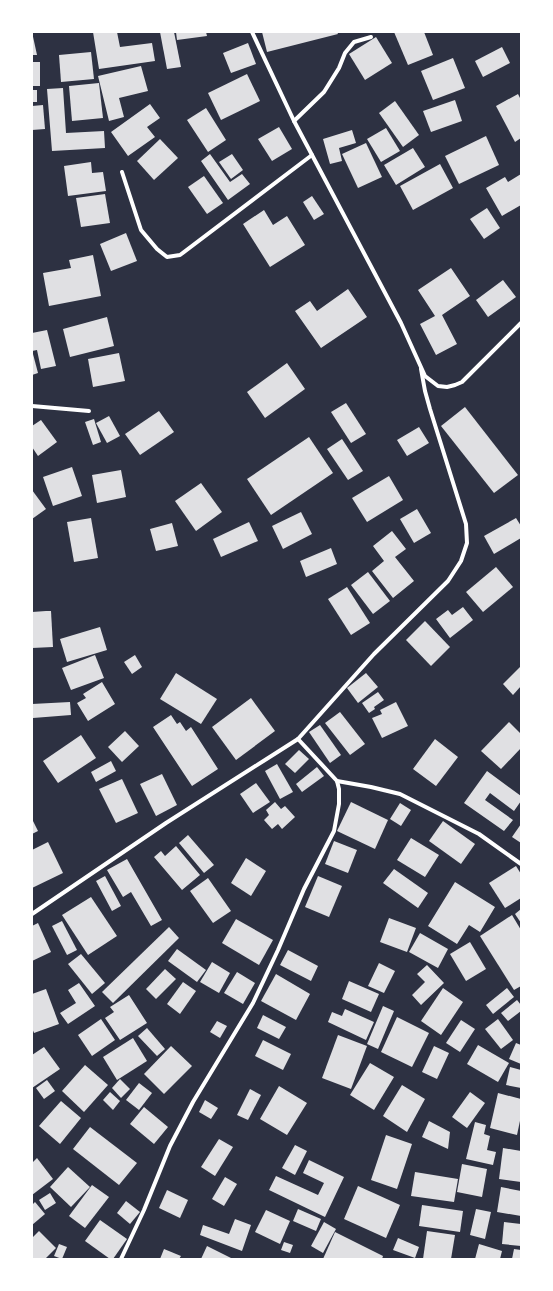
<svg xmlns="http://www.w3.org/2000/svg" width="553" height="1291" font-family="Mulish,sans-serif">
<rect width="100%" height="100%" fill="#2d3142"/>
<!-- building -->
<g fill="#e0e0e3">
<path d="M32,32L37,55H32Z"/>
<path d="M93,32H117L120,47L152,43L155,61L99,69Z"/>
<path d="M160,32H174L181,67L167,69Z"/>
<path d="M176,32H206L207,36L177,40Z"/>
<path d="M262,32H337L338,34L267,52Z"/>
<path d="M394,32H424L433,55L408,65Z"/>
<path d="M376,37L392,63L365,80L349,54Z"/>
<path d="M248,43L256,64L231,73L223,53Z"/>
<path d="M502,47L510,63L483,77L475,61Z"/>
<path d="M91,52L94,79L61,82L59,55Z"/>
<path d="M453,58L465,88L433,100L421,71Z"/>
<rect x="32" y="62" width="8" height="24"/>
<path d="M141,66L148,91L119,98L124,117L109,121L98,76Z"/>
<path d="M247,74L260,101L221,120L208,93Z"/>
<path d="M99,83L103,118L72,121L69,86Z"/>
<path d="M63,88L66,133L104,131L105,148L52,151L47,89Z"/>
<rect x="32" y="90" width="5" height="12"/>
<path d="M518,94L521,100V138L515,142L496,106Z"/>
<path d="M455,100L462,121L431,132L423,111Z"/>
<path d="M395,101L419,135L403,147L379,113Z"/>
<path d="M150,104L160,118L147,127L155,137L128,156L111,132Z"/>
<path d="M43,105L45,129L32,130V106Z"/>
<path d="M206,108L226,140L208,152L187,120Z"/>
<path d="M279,127L292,149L272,161L258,139Z"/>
<path d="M386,128L400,151L381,162L367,139Z"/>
<path d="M352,130L356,143L339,148L342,161L330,164L323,139Z"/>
<path d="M486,136L499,165L459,184L445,156Z"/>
<path d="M160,139L178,158L154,180L137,161Z"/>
<path d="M366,143L382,177L358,188L342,154Z"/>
<path d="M413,148L425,167L396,185L384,165Z"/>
<path d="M210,154L230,182L242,174L250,184L228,200L201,161Z"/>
<path d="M232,154L243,170L231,179L219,162Z"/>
<path d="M91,162L92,173L103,172L106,191L68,196L64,166Z"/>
<path d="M440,164L453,188L413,210L400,186Z"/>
<path d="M521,174V205L502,216L486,188L505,177L508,182Z"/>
<path d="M204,176L223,203L207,214L188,187Z"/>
<path d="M105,194L110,223L81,227L76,198Z"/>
<path d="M312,196L324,214L314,220L303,202Z"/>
<path d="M487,208L500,228L484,239L470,219Z"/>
<path d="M264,210L273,225L287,216L305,245L270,267L243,224Z"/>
<path d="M126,233L137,261L111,271L100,244Z"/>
<path d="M93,255L101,296L49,306L43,273L71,268L69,260Z"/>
<path d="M451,268L470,296L442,315L457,344L436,355L420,324L435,316L418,290Z"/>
<path d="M503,280L516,297L488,317L476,300Z"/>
<path d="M348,289L367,317L321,348L295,311L310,301L317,311Z"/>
<path d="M107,317L114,346L70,357L63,329Z"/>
<path d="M47,330L56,366L41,369L37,350L32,351V333Z"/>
<path d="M119,353L125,381L93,387L88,359Z"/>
<path d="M33,354L38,373L32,375V355Z"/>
<path d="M287,363L305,389L265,418L247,392Z"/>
<path d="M346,403L366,434L351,443L331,412Z"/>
<path d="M465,407L518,475L494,493L441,426Z"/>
<path d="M159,411L174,432L140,455L125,434Z"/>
<path d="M109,416L120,436L107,443L96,423Z"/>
<path d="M94,419L101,442L93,445L85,422Z"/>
<path d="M41,420L57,442L38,456L32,447V426Z"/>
<path d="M419,427L429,443L407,456L397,440Z"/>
<path d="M309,437L333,473L271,515L247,479Z"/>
<path d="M342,439L363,471L348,480L327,449Z"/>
<path d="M72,467L82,496L53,506L43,477Z"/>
<path d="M121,470L126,497L97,503L92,475Z"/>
<path d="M389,476L403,500L367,522L352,498Z"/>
<path d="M201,483L222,512L196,531L175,501Z"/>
<path d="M32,490L46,509L32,519Z"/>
<path d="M417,509L431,533L414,543L400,519Z"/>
<path d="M301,512L312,534L283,549L272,526Z"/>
<path d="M91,518L98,558L74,562L67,522Z"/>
<path d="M516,518L521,526V538L494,554L484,536Z"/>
<path d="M249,522L258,541L221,557L213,539Z"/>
<path d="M172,523L178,546L156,551L150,529Z"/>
<path d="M392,531L406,549L395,557L414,581L393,598L372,571L384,561L373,546Z"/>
<path d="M331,548L337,564L306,577L300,561Z"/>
<path d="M496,567L513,587L483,612L466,592Z"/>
<path d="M368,572L390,601L373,614L351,585Z"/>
<path d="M347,587L370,623L351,635L328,599Z"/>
<path d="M463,607L473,620L450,638L436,619L448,610L452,615Z"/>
<path d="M46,611H51L53,647L32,648V612Z"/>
<path d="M425,621L450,647L431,666L406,640Z"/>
<path d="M100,627L107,650L67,662L60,639Z"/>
<path d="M95,655L104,678L71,690L62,668Z"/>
<path d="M135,655L142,667L132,674L124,662Z"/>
<path d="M521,666V686L513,695L503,684Z"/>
<path d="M176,673L217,699L201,724L160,699Z"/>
<path d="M366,673L378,687L358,703L347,688Z"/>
<path d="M102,682L115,704L88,721L77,703L86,698L83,694Z"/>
<path d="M378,692L384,700L374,707L375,709L369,713L362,703Z"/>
<path d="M251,698L275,731L236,760L212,727Z"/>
<path d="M70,702L71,715L33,718L32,704Z"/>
<path d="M396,702L408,726L382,738L372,718L382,714L380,710Z"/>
<path d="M340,712L365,744L350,755L325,723Z"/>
<path d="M171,715L177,724L180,722L186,731L191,727L218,769L192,786L153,727Z"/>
<path d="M509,722L521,734V748L501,769L481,751Z"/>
<path d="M320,725L341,755L330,763L309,732Z"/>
<path d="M125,731L139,746L122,762L108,747Z"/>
<path d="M81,735L96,758L58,783L43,761Z"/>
<path d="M435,739L458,757L436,786L413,769Z"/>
<path d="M299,750L309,759L295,773L285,764Z"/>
<path d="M111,761L116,771L96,782L91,772Z"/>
<path d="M277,764L293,792L280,799L265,771Z"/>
<path d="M317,767L324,776L302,792L296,784Z"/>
<path d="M487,771L521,796V801L514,811L490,793L485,800L513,820L504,831L464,803Z"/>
<path d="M162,774L177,805L156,816L140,784Z"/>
<path d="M122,779L138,813L116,823L99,789Z"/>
<path d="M256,783L270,802L253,813L240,794Z"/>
<path d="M275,802L281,809L285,806L295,817L282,829L278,824L272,829L264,820L269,815L266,810Z"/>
<path d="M351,802L388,820L375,849L337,831Z"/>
<path d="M400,803L411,810L401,826L390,819Z"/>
<path d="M32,819L38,831L32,834Z"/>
<path d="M443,821L475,844L461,864L429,841Z"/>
<path d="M521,824V843L512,837Z"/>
<path d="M188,835L214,865L204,873L179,843Z"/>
<path d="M411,838L439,855L425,877L397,860Z"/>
<path d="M334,841L357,850L348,873L325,864Z"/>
<path d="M48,842L63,873L32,888V850Z"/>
<path d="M176,846L200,875L182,890L154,857L161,851L165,856Z"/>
<path d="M246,858L266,871L251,896L231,883Z"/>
<path d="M127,859L162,920L151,926L131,892L123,897L107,870Z"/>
<path d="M516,866L521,874V898L505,908L489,883Z"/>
<path d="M394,869L428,893L418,908L383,883Z"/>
<path d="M105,876L121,906L112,911L96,881Z"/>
<path d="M318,876L342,886L329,917L305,907Z"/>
<path d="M208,878L231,911L213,923L190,891Z"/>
<path d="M455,882L495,907L480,932L469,925L457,944L428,926Z"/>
<path d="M91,897L117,936L88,955L62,915Z"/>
<path d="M521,909V923L515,914Z"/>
<path d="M512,915L521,930V986L514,990L480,936Z"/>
<path d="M389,918L416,928L407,952L380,942Z"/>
<path d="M236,919L273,940L259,965L222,943Z"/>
<path d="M62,921L77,950L67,955L52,926Z"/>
<path d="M38,923L51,952L32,961V926Z"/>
<path d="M169,927L179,938L113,1003L102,992Z"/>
<path d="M420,933L448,949L438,968L409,952Z"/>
<path d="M470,942L486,969L466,981L450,954Z"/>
<path d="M177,949L206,970L197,982L168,961Z"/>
<path d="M288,950L318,966L311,981L280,965Z"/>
<path d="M81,954L105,983L92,994L68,964Z"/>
<path d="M212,962L230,973L219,993L200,982Z"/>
<path d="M379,963L395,971L384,993L368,986Z"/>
<path d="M427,965L444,983L421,1005L412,995L425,982L417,974Z"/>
<path d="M165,969L176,979L156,999L146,989Z"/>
<path d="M237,972L255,983L243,1004L224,993Z"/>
<path d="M276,974L310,994L296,1020L261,1001Z"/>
<path d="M349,981L379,994L371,1012L342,999Z"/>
<path d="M183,982L196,991L180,1014L167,1004Z"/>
<path d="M79,983L95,1006L68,1024L60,1013L76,1003L68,990Z"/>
<path d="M443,988L463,1002L441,1035L421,1021Z"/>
<path d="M507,988L514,997L493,1014L486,1005Z"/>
<path d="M46,989L59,1024L34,1033L32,1028V994Z"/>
<path d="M129,995L147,1023L120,1040L105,1018L114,1012L110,1007Z"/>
<path d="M517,1000L521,1005V1011L508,1021L501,1013Z"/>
<path d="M383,1006L394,1011L378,1049L367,1044Z"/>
<path d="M345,1009L374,1022L366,1040L328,1022L332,1012L342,1016Z"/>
<path d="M263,1015L286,1027L279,1039L257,1028Z"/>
<path d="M397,1017L429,1033L412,1067L381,1052Z"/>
<path d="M101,1019L115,1040L92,1056L78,1035Z"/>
<path d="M498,1019L513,1040L501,1049L485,1029Z"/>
<path d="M461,1020L475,1029L460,1052L446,1043Z"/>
<path d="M217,1021L227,1026L220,1038L210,1032Z"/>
<path d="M147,1028L165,1049L157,1056L138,1036Z"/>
<path d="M338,1035L367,1046L351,1089L322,1078Z"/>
<path d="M133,1038L147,1061L117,1080L103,1057Z"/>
<path d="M263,1040L291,1054L283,1070L255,1056Z"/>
<path d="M516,1043L521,1045V1064L509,1059Z"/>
<path d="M478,1045L509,1063L498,1082L467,1064Z"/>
<path d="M171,1046L192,1066L164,1094L144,1074Z"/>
<path d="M434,1046L449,1053L437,1079L422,1072Z"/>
<path d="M44,1047L60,1069L32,1088V1055Z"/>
<path d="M370,1063L394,1077L374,1110L350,1095Z"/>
<path d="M85,1065L108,1085L84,1112L62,1091Z"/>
<path d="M510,1067L521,1070V1088L506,1085Z"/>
<path d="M120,1079L130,1089L121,1098L112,1088Z"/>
<path d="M47,1080L55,1091L44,1099L36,1088Z"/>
<path d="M139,1083L152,1093L139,1110L126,1100Z"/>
<path d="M402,1085L425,1099L407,1132L383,1116Z"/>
<path d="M279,1086L307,1103L287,1135L260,1119Z"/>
<path d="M250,1089L261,1095L248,1120L237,1115Z"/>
<path d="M110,1092L120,1101L113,1110L103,1100Z"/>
<path d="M470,1092L485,1103L467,1128L452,1117Z"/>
<path d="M498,1093L521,1099V1116L517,1135L490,1128Z"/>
<path d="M205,1100L218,1108L211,1119L199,1112Z"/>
<path d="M61,1101L81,1118L60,1144L39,1126Z"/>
<path d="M144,1107L168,1127L154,1144L130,1124Z"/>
<path d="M429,1121L450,1132L448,1149L422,1137Z"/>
<path d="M475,1122L486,1125L484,1134L490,1136L487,1150L496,1152L493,1165L466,1159Z"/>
<path d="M90,1127L137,1163L119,1185L73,1149Z"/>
<path d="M386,1135L412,1144L397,1189L371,1180Z"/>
<path d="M219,1139L233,1147L215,1176L201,1167Z"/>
<path d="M295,1145L307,1151L295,1175L282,1168Z"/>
<path d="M503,1148L521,1151V1182L499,1179Z"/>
<path d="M37,1158L53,1179L32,1195V1163Z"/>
<path d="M309,1160L344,1177L325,1217L269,1190L276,1176L318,1195L324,1183L303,1173Z"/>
<path d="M462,1164L487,1169L482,1197L457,1192Z"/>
<path d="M68,1167L90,1187L71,1207L50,1187Z"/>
<path d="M415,1172L458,1179L454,1202L411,1196Z"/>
<path d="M225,1177L237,1184L224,1206L212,1199Z"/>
<path d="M92,1185L109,1197L85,1228L69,1216Z"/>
<path d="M358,1186L400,1205L386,1238L344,1219Z"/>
<path d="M501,1187L521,1191V1216L497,1212Z"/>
<path d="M167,1190L188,1200L180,1218L159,1208Z"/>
<path d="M50,1193L56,1203L45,1210L39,1200Z"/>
<path d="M126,1201L140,1212L130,1224L117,1213Z"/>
<path d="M35,1202L45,1214L32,1225V1205Z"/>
<path d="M422,1205L463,1211L460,1232L419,1226Z"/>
<path d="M298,1209L321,1219L316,1231L293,1221Z"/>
<path d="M476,1209L491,1212L485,1239L470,1235Z"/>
<path d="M266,1210L290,1221L280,1244L255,1232Z"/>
<path d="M235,1219L251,1225L242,1251L200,1235L203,1225L229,1234Z"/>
<path d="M100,1220L127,1239L113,1259H110L85,1241Z"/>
<path d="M324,1222L336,1229L323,1253L311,1246Z"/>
<path d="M504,1222L521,1224V1246L502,1244Z"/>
<path d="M39,1231L56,1248L45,1259H32V1238Z"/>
<path d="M427,1231L455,1235L451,1259H423Z"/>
<path d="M335,1232L383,1256L382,1259H323Z"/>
<path d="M398,1238L419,1247L415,1258L393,1250Z"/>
<path d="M284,1242L293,1245L290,1253L281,1250Z"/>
<path d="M59,1244L67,1247L62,1259L54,1256Z"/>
<path d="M479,1244L502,1251L500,1259H475Z"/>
<path d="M207,1246L233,1259H201Z"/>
<path d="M164,1249L181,1256L179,1259H160Z"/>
<path d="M514,1249L521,1250V1259H512Z"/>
</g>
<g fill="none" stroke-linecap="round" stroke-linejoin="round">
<!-- minor -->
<g stroke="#fff" stroke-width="4">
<path d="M252,32L294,121L401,323L425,376L438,386L447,387L455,385L462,382L521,323"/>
<path d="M294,121L324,92L339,68L345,53L354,42L371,37"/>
<path d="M122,172L141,230L157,249L167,257L180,255L312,155"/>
<path d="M32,406L89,411"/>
<path d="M337,781L371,787L400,794L479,834L521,864"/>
<path d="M32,914L166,823L298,739L374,654L448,581L461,561L467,543L466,524L430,409L425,391L421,369"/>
<path d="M121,1259L144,1210L170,1146L193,1102L253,1003L278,950L304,889L334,831L339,804V789L337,781L298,739"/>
</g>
</g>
<!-- border -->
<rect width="553" height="1291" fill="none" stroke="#ffffff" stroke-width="66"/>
</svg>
